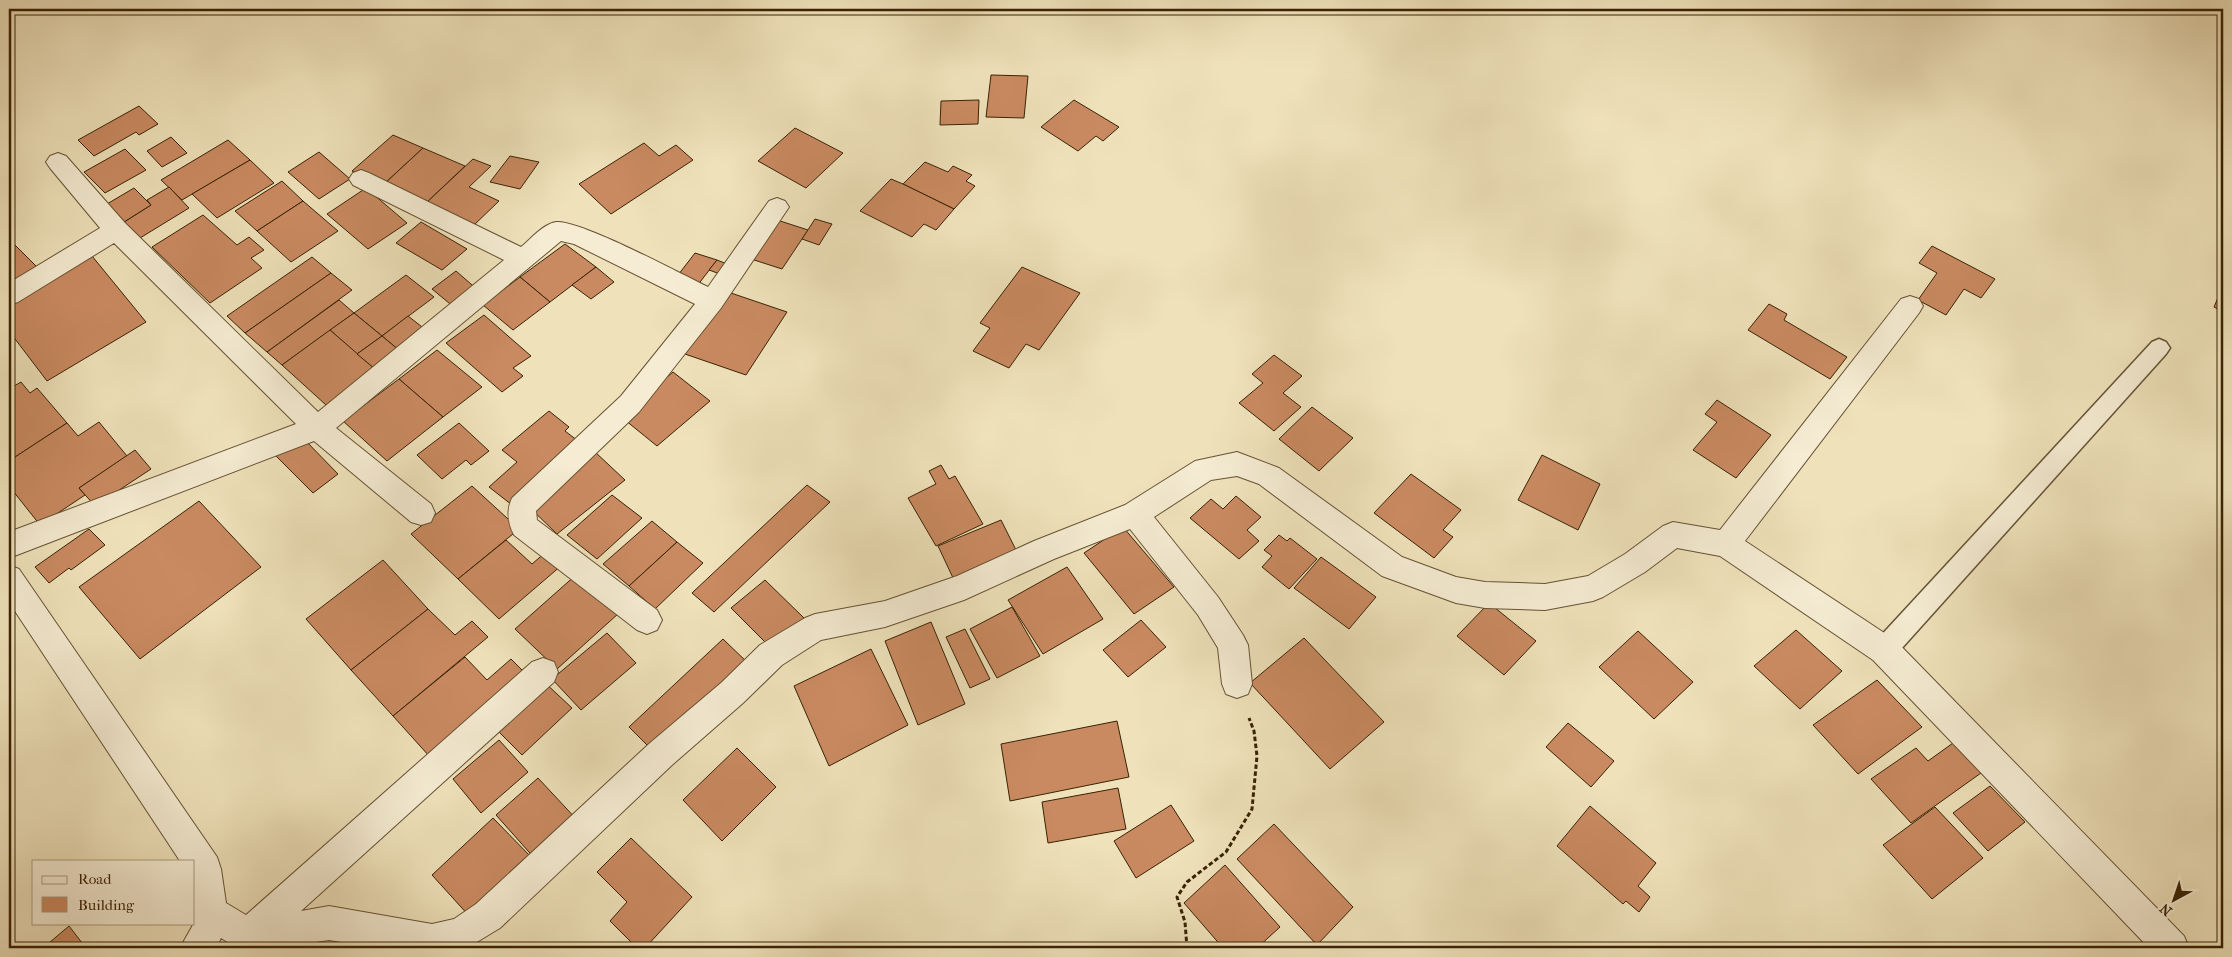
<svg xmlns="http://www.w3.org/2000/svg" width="2232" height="957" font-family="'IM FELL French Canon',serif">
<rect width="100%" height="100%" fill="#efe2bb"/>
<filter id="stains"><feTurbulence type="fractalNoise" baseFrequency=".004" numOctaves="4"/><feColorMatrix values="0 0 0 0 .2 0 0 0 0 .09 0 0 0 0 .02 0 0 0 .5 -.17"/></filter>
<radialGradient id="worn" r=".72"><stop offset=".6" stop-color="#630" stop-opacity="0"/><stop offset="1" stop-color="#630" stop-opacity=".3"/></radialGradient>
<!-- building -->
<g fill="#ca8a61" stroke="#382204">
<path d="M991,75L1028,76L1024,118L986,117Z"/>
<path d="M979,100L978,124L940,125L941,101Z"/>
<path d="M1074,100L1119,127L1103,141L1096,136L1078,151L1041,127Z"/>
<path d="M139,106L158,124L139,135L136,132L94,156L78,140Z"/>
<path d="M795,128L843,153L806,188L758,161Z"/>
<path d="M393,135L423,148L383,185L352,171Z"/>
<path d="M171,137L187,153L162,167L147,151Z"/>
<path d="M228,140L250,160L182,200L161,180Z"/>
<path d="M644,143L659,156L676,145L693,160L611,214L579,184Z"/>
<path d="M423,148L465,166L425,204L383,185Z"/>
<path d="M125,149L146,170L105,193L84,172Z"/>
<path d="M319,152L350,179L319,199L288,172Z"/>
<path d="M510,156L539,162L520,189L490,182Z"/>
<path d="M473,159L491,166L469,187L499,201L473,226L425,204Z"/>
<path d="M250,160L274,183L217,218L192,194Z"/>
<path d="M925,162L948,172L953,166L972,175L966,181L975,186L954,209L903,184Z"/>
<path d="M891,179L903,184L954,209L936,230L924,224L912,237L860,211Z"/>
<path d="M282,181L303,201L257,231L235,211Z"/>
<path d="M169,187L189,208L140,238L124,222L151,205L147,200Z"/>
<path d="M134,188L151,205L124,222L107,204Z"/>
<path d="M366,188L407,223L368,249L327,214Z"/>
<path d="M303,201L338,231L291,262L257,231Z"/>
<path d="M203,215L237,245L249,237L264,250L251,258L262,268L210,303L152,247Z"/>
<path d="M774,219L808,230L782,269L748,258Z"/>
<path d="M815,219L832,224L819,245L802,239Z"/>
<path d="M421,222L467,249L442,270L396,243Z"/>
<path d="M9,239L39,269L9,287Z"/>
<path d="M565,244L596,267L550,302L520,277Z"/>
<path d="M1932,246L1995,279L1981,298L1964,289L1946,315L1918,300L1937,273L1919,263Z"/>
<path d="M695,253L717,260L697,286L675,279Z"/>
<path d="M92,256L146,322L47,381L9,331V303Z"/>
<path d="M312,257L331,273L245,333L227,316Z"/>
<path d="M717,260L727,264L720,274L709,270Z"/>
<path d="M596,267L614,282L591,299L572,285Z"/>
<path d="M1022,267L1080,293L1039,350L1026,344L1009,368L973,351L990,328L980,323Z"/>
<path d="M456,271L479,291L455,308L432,289Z"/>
<path d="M331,273L352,290L267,352L245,333Z"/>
<path d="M406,275L434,297L382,336L354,313Z"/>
<path d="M520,277L550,302L513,330L483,305Z"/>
<path d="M2223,286V312L2214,307Z"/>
<path d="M725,291L787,312L746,375L682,353Z"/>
<path d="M339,300L354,313L282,365L267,352Z"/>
<path d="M1769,304L1787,314L1784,320L1847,357L1830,379L1748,330Z"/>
<path d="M354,313L382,336L357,354L330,330Z"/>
<path d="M484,315L531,356L513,368L523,376L502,392L446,343Z"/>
<path d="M408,316L426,330L400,351L382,336Z"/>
<path d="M330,330L375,369L326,405L282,365Z"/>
<path d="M382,336L400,351L375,369L357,354Z"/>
<path d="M437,350L482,387L443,417L399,379Z"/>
<path d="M1274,355L1302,376L1283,393L1301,407L1274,431L1239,403L1263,383L1252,374Z"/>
<path d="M673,372L710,401L657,446L620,416Z"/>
<path d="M399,379L443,417L387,461L343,421Z"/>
<path d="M21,382L30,393L37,388L67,423L9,461V389Z"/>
<path d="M1717,400L1771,435L1736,478L1693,450L1717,422L1705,414Z"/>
<path d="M1312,407L1353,438L1319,471L1279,439Z"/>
<path d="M549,411L569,427L565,431L582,444L512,505L489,487L517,462L502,450Z"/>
<path d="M99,422L127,456L79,488L85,495L40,525L9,486V461L67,423L78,436Z"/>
<path d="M459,423L489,451L471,465L466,460L442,479L417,455Z"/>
<path d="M302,437L338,474L313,493L276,456Z"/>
<path d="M135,450L151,469L95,506L79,488Z"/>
<path d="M594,451L625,480L557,534L526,504Z"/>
<path d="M1542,455L1600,484L1578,530L1518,500Z"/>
<path d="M941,465L949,479L955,476L983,524L936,546L908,498L936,484L929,471Z"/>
<path d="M1411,474L1461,510L1443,530L1453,537L1434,558L1374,513Z"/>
<path d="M807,485L830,502L714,612L692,593Z"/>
<path d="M472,486L519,529L458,579L411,534Z"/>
<path d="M612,495L642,518L597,559L567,535Z"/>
<path d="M1236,496L1261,517L1247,530L1259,541L1239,559L1190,518L1211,499L1223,509Z"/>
<path d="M199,501L261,567L140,659L79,587Z"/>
<path d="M1001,520L1018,554L954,580L938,546Z"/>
<path d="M652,521L677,542L629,586L603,564Z"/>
<path d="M1123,527L1174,587L1134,614L1084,553Z"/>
<path d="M89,529L105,545L71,570L69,568L49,583L35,567Z"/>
<path d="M1279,535L1287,541L1290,538L1317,559L1289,589L1262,567L1272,556L1264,550Z"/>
<path d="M506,540L532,564L547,551L562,565L499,619L458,579Z"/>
<path d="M677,542L703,563L655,609L629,586Z"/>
<path d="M1321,557L1376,597L1349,629L1294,588Z"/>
<path d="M383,560L428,609L351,670L306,619Z"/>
<path d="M1067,567L1103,619L1043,654L1008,600Z"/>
<path d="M577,574L619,613L557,669L515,629Z"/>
<path d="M765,580L804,618L771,648L731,608Z"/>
<path d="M1489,603L1536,641L1504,675L1457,636Z"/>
<path d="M1012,607L1040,656L997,678L970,629Z"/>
<path d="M428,609L455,635L472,621L488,637L393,716L351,670Z"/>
<path d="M1141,620L1166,647L1128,677L1103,650Z"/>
<path d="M931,622L965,704L918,725L885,641Z"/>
<path d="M965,629L990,679L970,688L946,637Z"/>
<path d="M1796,630L1842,671L1800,709L1754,666Z"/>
<path d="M1638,631L1693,682L1654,719L1599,667Z"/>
<path d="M607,633L636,663L581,710L552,679Z"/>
<path d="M1304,638L1384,722L1330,769L1250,683Z"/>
<path d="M723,639L751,666L657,755L629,727Z"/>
<path d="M871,649L908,725L829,766L794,686Z"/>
<path d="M465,657L487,680L511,659L526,674L430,757L393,716Z"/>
<path d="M542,680L572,708L522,755L492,725Z"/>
<path d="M1877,680L1922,727L1858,774L1813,725Z"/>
<path d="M1117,721L1129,777L1010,801L1001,744Z"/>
<path d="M1568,723L1614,761L1591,787L1546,747Z"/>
<path d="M499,740L528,772L481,813L453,779Z"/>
<path d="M1953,743L1981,773L1911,823L1871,779L1916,748L1928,761Z"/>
<path d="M737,748L776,787L722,841L683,800Z"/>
<path d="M538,778L579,822L537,861L496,815Z"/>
<path d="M1990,786L2025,822L1988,851L1953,813Z"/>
<path d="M1118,788L1126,829L1048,843L1042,802Z"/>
<path d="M1171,805L1194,841L1136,878L1114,841Z"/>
<path d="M1590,806L1656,863L1638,886L1650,897L1639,912L1626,901L1623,904L1557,846Z"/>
<path d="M1935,807L1983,858L1932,899L1883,845Z"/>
<path d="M493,818L533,859L471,918L432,875Z"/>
<path d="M1274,824L1353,907L1317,945L1237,859Z"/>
<path d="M631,838L692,897L645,948H637L610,921L627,902L597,872Z"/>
<path d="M1225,865L1280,927L1257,948H1223L1184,903Z"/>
<path d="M69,926L86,948H43Z"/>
</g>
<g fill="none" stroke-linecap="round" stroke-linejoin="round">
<defs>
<path id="service" d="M2159,339L2166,342L2170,348L2166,354L1893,658L1884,661L1875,658L1872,650L1875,642L2152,342Z"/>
<g id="minor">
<path d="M58,153L66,156L125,223L318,412L504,260L353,185L349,179L353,173L361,170L369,173L521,247C531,239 543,224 556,222C579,219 681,274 708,287L769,201L777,198L785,201L789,207L785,213L721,308L639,412L536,511L537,520L657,610L662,620L657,630L647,634L637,630L514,535C508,523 506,511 512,498L621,396L695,304L574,244L561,241L336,428L431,504L435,513L431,522L421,525L411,522L314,441L9,558V532L296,424L114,243L18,302L9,305V283L100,228L50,168L46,162L50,156Z"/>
<path d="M1910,296L1919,299L1923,306L1919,313L1745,541L1895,640L2184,936L2189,948H2149L1873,660L1720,556L1677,548L1645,572L1603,597L1593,601L1545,610L1485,608L1456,603L1382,576L1259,484L1237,476L1211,480L1154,517L1218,597L1243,635L1248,645L1252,684L1248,694L1237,698L1226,694L1222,684L1218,648L1198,615L1130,529L1054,559L964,600L885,627L821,640L782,665L743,703L672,765L500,928L467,948H378L329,940L276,948H237L221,938L216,948H180L194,923V861H180L9,602V565L19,569L217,857L221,869L226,903L246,915L532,662L543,658L554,662L558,672L554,682L301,911L329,906L432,924L454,919L476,904L650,743L721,683L760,645L805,618L815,614L885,601L957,576L1034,541L1125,505L1195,461L1237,452L1279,468L1402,557L1456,577L1485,582L1545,584L1588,576L1625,554L1663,526L1673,522L1720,530L1901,299Z"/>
</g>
</defs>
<!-- service casing -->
<use href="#service" stroke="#665232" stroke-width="3"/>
<!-- minor casing -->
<use href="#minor" stroke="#665232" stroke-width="2"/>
<!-- path -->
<path stroke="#382204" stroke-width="3" stroke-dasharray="4.5 2.5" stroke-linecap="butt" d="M1187,948L1185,922L1177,897L1187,882L1226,852L1252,809L1257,756L1254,731L1249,718"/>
<!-- service -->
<use href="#service" fill="#f5ecd3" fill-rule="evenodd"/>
<!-- minor -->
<use href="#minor" fill="#f5ecd3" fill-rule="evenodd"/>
</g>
<!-- margin -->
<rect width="2232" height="957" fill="none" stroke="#efe2bb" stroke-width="30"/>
<rect x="10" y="10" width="2212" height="937" fill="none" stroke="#382204" stroke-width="2.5"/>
<rect x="15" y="15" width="2202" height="927" fill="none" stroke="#382204"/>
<!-- legend -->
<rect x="32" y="860" width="162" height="65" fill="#f5ecd3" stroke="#a99b80"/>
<rect x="42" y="876" width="25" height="8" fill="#f5ecd3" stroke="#a99b80"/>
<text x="78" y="884" font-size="15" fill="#382204">Road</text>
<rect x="42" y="897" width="25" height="15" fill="#ca8a61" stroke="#a99b80"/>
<text x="78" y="910" font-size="15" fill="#382204">Building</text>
<!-- north arrow -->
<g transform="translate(2174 900) rotate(220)" stroke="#f5ecd3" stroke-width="4" paint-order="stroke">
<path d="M0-4L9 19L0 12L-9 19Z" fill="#382204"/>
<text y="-8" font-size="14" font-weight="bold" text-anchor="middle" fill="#382204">N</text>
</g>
<rect width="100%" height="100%" filter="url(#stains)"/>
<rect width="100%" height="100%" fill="url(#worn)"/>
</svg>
